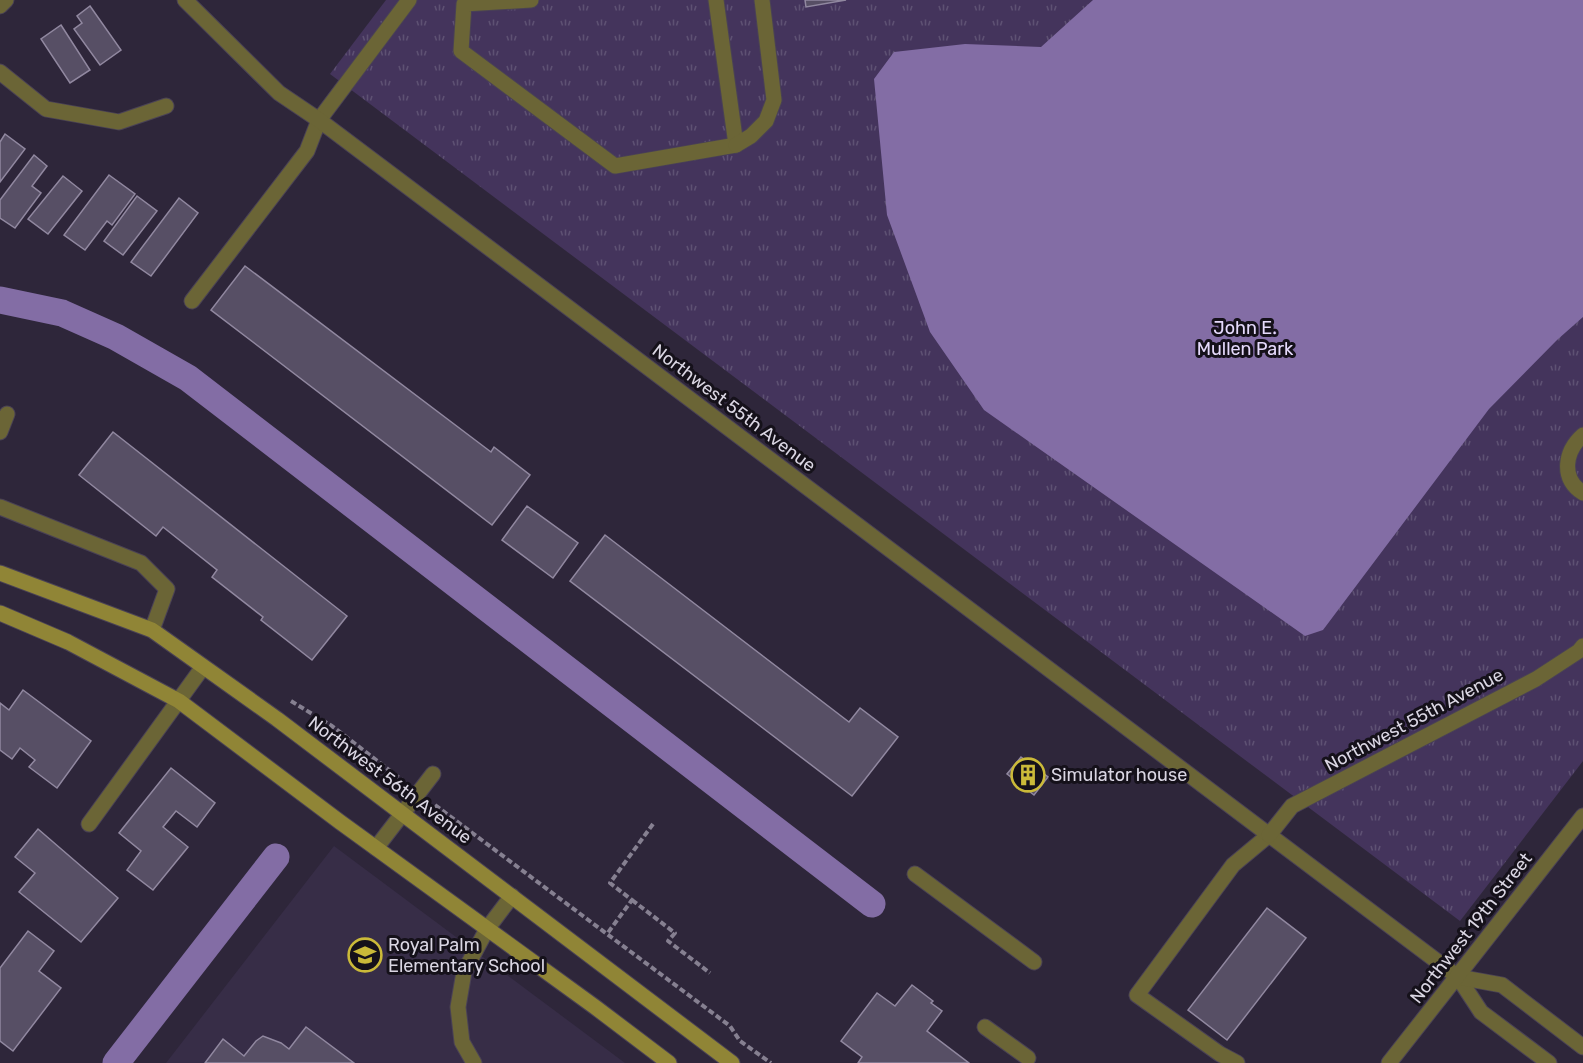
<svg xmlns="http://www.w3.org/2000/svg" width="1583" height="1063" font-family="Rubik,sans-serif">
<defs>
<pattern id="park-tufts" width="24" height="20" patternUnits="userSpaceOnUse" patternTransform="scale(1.5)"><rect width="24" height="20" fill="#44345c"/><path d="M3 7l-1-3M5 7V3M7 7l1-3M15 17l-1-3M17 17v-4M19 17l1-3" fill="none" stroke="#5e5173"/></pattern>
</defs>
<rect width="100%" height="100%" fill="#2e263a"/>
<!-- built -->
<path fill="#372d47" d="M334,846L625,1063H166Z"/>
<!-- park -->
<path fill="url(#park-tufts)" d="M386,0H1583V761L1460,921L330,74Z"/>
<!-- water -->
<path fill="#836da5" d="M1093,0H1583V317L1557,340L1489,409L1323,630L1305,636L984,410L930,332L887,215L874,79L894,52L965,44L1041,47Z"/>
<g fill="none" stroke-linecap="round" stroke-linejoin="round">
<!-- canal -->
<g stroke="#836da5" stroke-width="27">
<path d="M0,300L62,313L116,337L188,378L872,904"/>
<path d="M116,1063L276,857"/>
</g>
</g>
<!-- building -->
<g fill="#574f65" stroke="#9188a0" stroke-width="1.5">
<path d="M805,0H846L806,7Z"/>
<path d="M90,6L121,50L100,65L74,29L82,23L77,16Z"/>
<path d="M61,25L90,70L70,83L41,39Z"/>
<path d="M5,134L25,149L0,182V142Z"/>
<path d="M34,155L47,166L32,186L41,193L15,228L0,218V200Z"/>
<path d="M109,175L135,194L112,225L107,221L85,250L64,235Z"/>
<path d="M63,176L82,191L48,234L28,219Z"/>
<path d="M137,196L157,211L123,255L104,241Z"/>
<path d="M179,198L198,213L151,276L131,262Z"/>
<path d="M245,266L491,452L494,447L530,475L492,525L211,310Z"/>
<path d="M113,432L347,616L312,660L261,620L263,617L212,577L217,570L163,527L156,536L79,475Z"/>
<path d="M527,506L578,543L553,578L502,540Z"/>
<path d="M605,535L849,722L860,708L898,737L852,796L570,581Z"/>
<path d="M23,690L91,741L57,788L29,767L35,760L20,748L12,759L0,750V703L9,710Z"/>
<path d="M1021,757L1048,777L1034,795L1007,774Z"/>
<path d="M171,768L215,803L197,827L176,811L163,827L188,847L153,890L127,870L141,851L119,833Z"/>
<path d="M38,829L118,898L81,942L19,892L35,873L15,857Z"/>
<path d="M1267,908L1306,938L1227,1040L1188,1010Z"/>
<path d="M28,931L54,951L39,971L61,988L13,1051L0,1041V968Z"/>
<path d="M912,985L933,1001L931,1003L942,1011L927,1031L969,1063H858L862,1057L841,1041L877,993L895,1006Z"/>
<path d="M306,1027L354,1063H205L223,1039L244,1056L256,1041L263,1036L281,1043L289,1049Z"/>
</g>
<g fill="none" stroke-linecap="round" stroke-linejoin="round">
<defs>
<g id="lane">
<path d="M531,0L464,4L461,51L615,166L736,145L716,0"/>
<path d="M736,145L751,136L766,121L774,100L762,0"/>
<path d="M192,301L307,151L319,120L409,0"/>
<path d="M0,432L7,414"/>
<path d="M1583,435C1565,451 1560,478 1583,493"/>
<path d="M0,507L141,563L167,589L152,630"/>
<path d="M89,824L203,667"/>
<path d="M376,848L433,774"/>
<path d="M915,874L1034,962"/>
<path d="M985,1027L1028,1058"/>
<path d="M474,1063L462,1042L458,1007L464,972L487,929L512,896"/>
<path d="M1237,1063L1220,1054L1137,995L1233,865L1269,835"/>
</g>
<g id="street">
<path d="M185,0L279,93L319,120L1458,977L1481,1012L1549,1063"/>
<path d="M0,6L6,0"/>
<path d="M0,72L46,109L119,122L166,106"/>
<path d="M1269,835L1292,806L1536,679L1579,651L1583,646"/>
<path d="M1458,977L1502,985L1583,1047"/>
<path d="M1389,1063L1583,816"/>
</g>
<g id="secondary">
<path d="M0,573L152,630L277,719L732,1063"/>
<path d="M0,613L68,642L179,701L340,822L595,1007L669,1063"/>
</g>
</defs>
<!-- lane casing -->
<use href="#lane" stroke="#4a4255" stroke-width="17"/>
<!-- street casing -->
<use href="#street" stroke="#4a4255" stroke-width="17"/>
<!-- secondary casing -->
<use href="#secondary" stroke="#4a4255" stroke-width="17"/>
<!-- path -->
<g stroke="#868091" stroke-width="4" stroke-dasharray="6 3" stroke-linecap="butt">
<path d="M291,701L332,726L402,780"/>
<path d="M435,805L607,934"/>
<path d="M653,824L610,883L632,900L607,934L730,1026L740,1041L771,1063"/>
<path d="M632,900L675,933L668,941L710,973"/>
</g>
<!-- lane -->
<use href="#lane" stroke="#6b6536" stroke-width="15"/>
<!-- street -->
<use href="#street" stroke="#6b6536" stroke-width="15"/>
<!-- secondary -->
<use href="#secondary" stroke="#908536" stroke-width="15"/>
</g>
<!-- icons -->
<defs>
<symbol id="building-ring" viewBox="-11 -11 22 22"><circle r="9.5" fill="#15111a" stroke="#cbba39" stroke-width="1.5"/><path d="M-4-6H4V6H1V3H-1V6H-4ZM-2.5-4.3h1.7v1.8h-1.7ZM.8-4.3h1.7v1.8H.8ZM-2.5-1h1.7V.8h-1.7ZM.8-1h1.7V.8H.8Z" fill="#cbba39"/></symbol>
<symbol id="school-ring" viewBox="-11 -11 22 22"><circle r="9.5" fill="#15111a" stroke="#cbba39" stroke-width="1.5"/><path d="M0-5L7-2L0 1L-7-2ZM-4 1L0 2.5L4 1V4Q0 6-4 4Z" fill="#cbba39"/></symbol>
</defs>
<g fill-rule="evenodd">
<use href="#building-ring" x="1009" y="756" width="38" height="38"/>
<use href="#school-ring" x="346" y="936" width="38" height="38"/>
</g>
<g text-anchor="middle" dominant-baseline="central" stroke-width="6" stroke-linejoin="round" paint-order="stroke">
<!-- park labels -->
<g font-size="18" fill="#e6dafc" stroke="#15111a">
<text x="1245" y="328">John E.<tspan x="1245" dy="21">Mullen Park</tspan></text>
</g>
<!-- street labels -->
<g font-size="18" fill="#dad6e3" stroke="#15111a">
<text transform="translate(734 408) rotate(37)">Northwest 55th Avenue</text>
<text transform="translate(1414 720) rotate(-28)">Northwest 55th Avenue</text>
<text transform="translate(390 780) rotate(37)">Northwest 56th Avenue</text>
<text transform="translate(1471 928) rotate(-52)">Northwest 19th Street</text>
</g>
<!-- poi labels -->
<g font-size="18" fill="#dad6e3" stroke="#15111a" text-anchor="start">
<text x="1051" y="775">Simulator house</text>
<text x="388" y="945">Royal Palm<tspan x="388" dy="21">Elementary School</tspan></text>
</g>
</g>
</svg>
